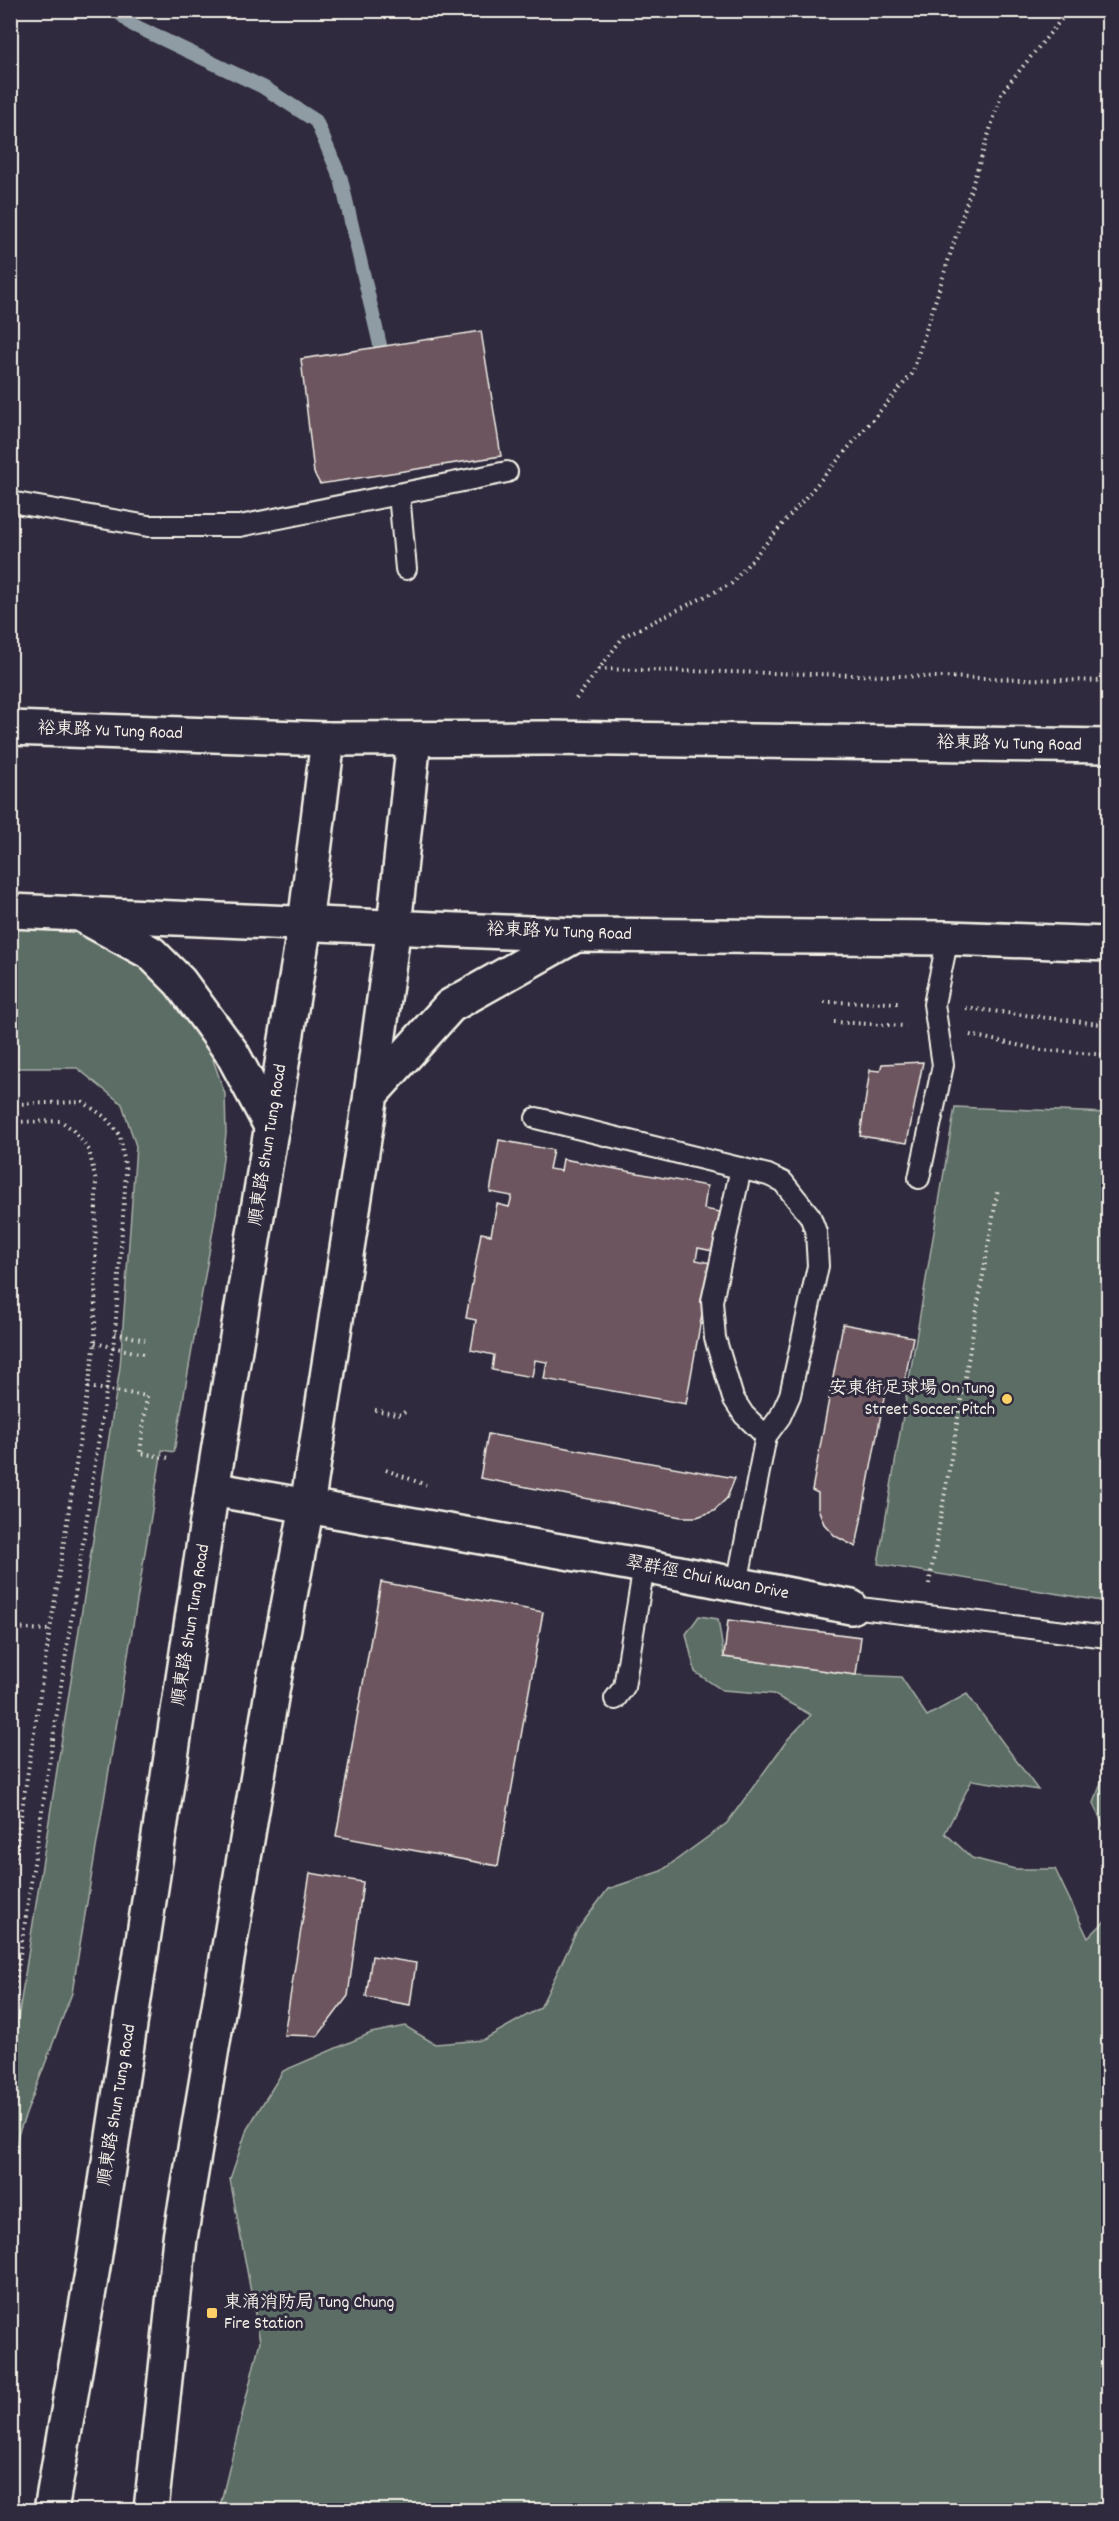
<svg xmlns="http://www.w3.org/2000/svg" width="1119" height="2521" font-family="Dekko,'LXGW WenKai TC',sans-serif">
<rect width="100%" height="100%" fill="#2f2a3d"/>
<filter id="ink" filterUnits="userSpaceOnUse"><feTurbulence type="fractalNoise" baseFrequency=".0167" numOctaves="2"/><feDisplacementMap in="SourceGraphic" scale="12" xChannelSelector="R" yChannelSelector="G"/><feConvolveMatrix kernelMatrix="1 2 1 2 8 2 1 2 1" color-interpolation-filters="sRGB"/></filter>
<g filter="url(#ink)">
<!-- green -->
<g fill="#5b6d66" stroke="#a8afa7" stroke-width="1.5">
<path d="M11,923L62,925L128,950L179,989L209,1048L225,1094L226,1134L216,1213L174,1452L162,1450L72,1993L18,2135L11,2187V2064L120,1367L136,1146L122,1104L77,1068H11Z"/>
<path d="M955,1107L1108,1113V1602L878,1564Z"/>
<path d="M699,1616L718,1619L724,1657L856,1675L901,1677L927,1716L967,1694L1038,1790L972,1780L945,1833L972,1858L1015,1869H1055L1088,1938L1108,1918V2510H219L260,2341L230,2179L247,2129L283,2071L371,2033L405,2026L435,2044L483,2040L540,2008L578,1929L608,1889L661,1871L727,1823L788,1739L811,1715L773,1694L722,1690L695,1672L686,1634Z"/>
<path d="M1105,1771H1108L1107,1836L1094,1803Z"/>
</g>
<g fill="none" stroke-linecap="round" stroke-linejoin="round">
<!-- stream -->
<path stroke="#8f9ca4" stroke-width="14" d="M116,10L133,25L263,87L316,121L341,179L384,362"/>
</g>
<!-- building -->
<g fill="#6d555f" stroke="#f4f1e8" stroke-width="1.5">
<path d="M481,331L501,456L320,484L314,473L301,359Z"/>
<path d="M923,1062L907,1143L860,1136L870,1070L880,1071L882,1064Z"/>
<path d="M499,1140L553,1150L549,1169L561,1171L563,1159L707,1186L704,1209L720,1212L713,1251L698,1248L696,1260L711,1263L686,1404L544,1379L547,1362L535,1360L532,1377L492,1370L494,1355L471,1350L476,1320L466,1318L481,1233L491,1235L497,1204L509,1207L512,1196L490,1192Z"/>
<path d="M843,1324L913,1337L904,1384L887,1382L856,1547L835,1536L824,1524L818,1508V1493L812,1490Z"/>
<path d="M488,1434L735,1478L727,1498L714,1511L697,1517H681L480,1478Z"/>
<path d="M381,1582L543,1612L498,1866L336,1836Z"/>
<path d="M728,1620L861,1637L856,1675L724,1657Z"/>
<path d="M310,1873L363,1882L348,1996L318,2036L284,2035Z"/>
<path d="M372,1956L416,1963L410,2005L366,1997Z"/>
</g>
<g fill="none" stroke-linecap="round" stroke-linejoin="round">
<defs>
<g id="service">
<path d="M399,494L406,569"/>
<path d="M10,502L148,526H240L507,472"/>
<path d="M536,1118L768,1175L783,1182L810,1216L816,1232L818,1266L790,1395L780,1417L766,1436L737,1584"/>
<path d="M741,1168L712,1301L715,1338L733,1398L744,1415L766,1436"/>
<path d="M919,1178L943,1065L934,1004L948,938"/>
<path d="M851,1607L1108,1637"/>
<path d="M615,1699L624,1687L644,1566"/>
</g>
<path id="minor" d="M212,1489L644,1566L851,1607"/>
<g id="secondary">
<path d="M51,2510L93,2267L212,1489L305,924L328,739"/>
<path d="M151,2510L180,2238L274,1680L307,1506L371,1094L394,926L414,739"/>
</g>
<g id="primary">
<path d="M10,728L328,739L547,738L1108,746"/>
<path d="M10,911L576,935L948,938L1108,944"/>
<path d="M85,917L151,953L180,982L232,1053L272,1128"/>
<path d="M371,1094L450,1006L576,935"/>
</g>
</defs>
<!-- service casing -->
<use href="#service" stroke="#f4f1e8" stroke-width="24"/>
<!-- minor casing -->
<use href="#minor" stroke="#f4f1e8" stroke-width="38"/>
<!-- secondary casing -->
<use href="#secondary" stroke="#f4f1e8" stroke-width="38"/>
<!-- primary casing -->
<use href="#primary" stroke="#f4f1e8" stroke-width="38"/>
<!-- path -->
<g stroke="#f4f1e8" stroke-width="4" stroke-dasharray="1.5 4.5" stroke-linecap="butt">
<path d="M599,669L1108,681"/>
<path d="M576,699L624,636L731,584L912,374L1002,92L1069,10"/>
<path d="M824,1002L902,1003"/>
<path d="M966,1008L1108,1025"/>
<path d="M834,1022L906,1026"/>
<path d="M970,1035L1041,1050L1108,1055"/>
<path d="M10,1104L83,1102L105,1117L120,1135L126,1172L115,1333L10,2020"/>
<path d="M10,1122L61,1121L72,1129L89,1150L96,1182L95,1343L10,1886"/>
<path d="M115,1333L145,1340"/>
<path d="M95,1343L143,1354"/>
<path d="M88,1387L147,1396L140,1453L170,1458"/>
<path d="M375,1410L401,1415L408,1409"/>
<path d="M386,1470L426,1485"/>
<path d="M929,1584L998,1189"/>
<path d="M10,1628L50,1630"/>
</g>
<!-- service -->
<use href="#service" stroke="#2f2a3d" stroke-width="20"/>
<!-- minor -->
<use href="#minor" stroke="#2f2a3d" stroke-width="33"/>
<!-- secondary -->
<use href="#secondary" stroke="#2f2a3d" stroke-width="33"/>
<!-- primary -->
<use href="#primary" stroke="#2f2a3d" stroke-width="33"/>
</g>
</g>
<!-- markers -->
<g fill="#ffd166" stroke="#2f2a3d" stroke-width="2">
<circle cx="1007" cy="1399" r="6"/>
<rect x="206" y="2307" width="12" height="12" rx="3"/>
</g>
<g text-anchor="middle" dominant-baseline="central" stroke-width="6" stroke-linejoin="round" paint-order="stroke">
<!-- street labels -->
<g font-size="18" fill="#f4f1e8" stroke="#2f2a3d">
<text transform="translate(110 732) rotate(2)">裕東路 Yu Tung Road</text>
<text transform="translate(1009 745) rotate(1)">裕東路 Yu Tung Road</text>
<text transform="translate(559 933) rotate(2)">裕東路 Yu Tung Road</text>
<text transform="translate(269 1145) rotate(-81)">順東路 Shun Tung Road</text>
<text transform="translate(707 1579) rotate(11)">翠群徑 Chui Kwan Drive</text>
<text transform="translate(192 1625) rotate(-81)">順東路 Shun Tung Road</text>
<text transform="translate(118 2105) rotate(-81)">順東路 Shun Tung Road</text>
</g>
<!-- poi labels -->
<g font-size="18" fill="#f4f1e8" stroke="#2f2a3d" text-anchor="end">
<text x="995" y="1389">安東街足球場 On Tung<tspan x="995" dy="21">Street Soccer Pitch</tspan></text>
<text x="224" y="2303" text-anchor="start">東涌消防局 Tung Chung<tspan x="224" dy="21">Fire Station</tspan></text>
</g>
</g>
<!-- margin -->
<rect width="1119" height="2521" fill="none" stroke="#2f2a3d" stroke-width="36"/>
<rect x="18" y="18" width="1083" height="2485" fill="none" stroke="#f4f1e8" stroke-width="2" filter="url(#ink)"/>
</svg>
